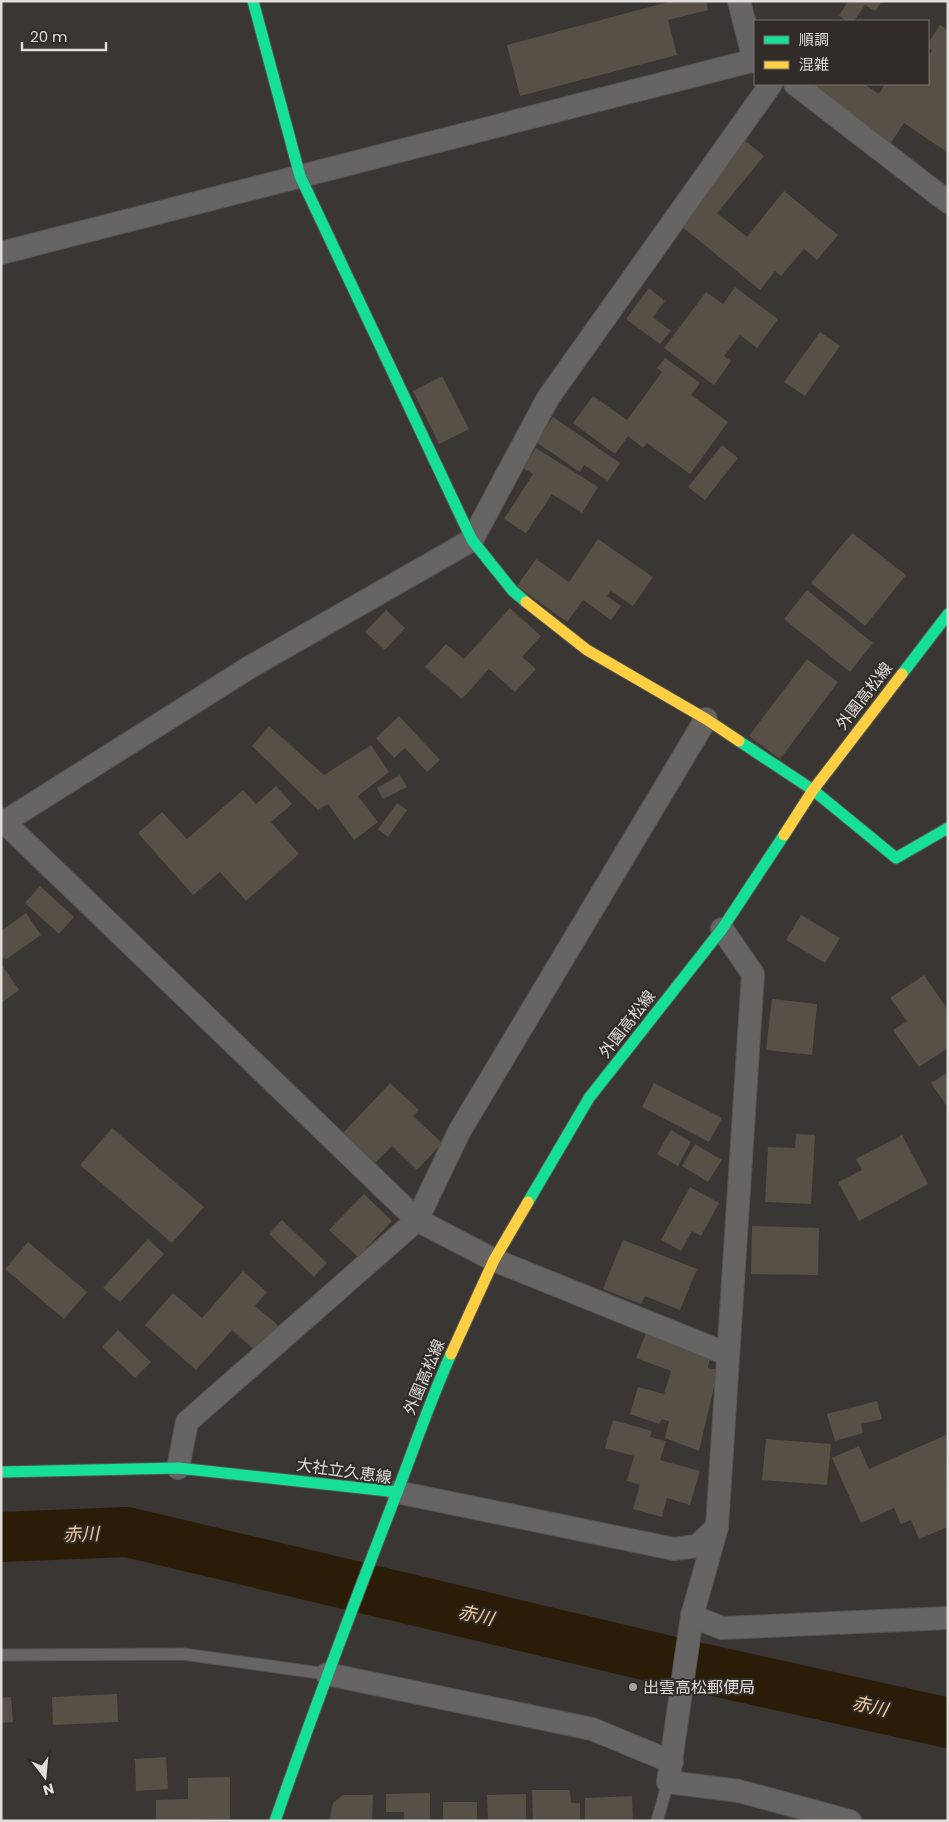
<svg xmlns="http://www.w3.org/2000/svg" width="949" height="1822" font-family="Poppins,'Noto Sans JP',sans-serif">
<rect width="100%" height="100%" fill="#393633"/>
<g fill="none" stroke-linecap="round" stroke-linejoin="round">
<!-- river -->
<path stroke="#2b1c08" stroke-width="50" d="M1,1537L127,1532L678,1663L948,1723"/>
</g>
<!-- building -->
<g fill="#575047">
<path d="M672,1H706L708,10L668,20L677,55L520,96L507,45Z"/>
<path d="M848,1L863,2L882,1L875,11L865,5L854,21H847L839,16Z"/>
<path d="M940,25L948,30V153L904,123L890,144L802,84H864L879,94L885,84H928V57L932,51L928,48V43Z"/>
<path d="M738,135L764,156L717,213L747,237L784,191L838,235L817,260L804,249L781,276L775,271L760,290L670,217Z"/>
<path d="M735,287L778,319L757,348L740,335L724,356L731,361L714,385L664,348L706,292L723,304Z"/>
<path d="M649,288L665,301L653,317L671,331L660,344L626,319Z"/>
<path d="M820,332L840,346L805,396L784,382Z"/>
<path d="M665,358L700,383L691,395L728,422L690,474L647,443L643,448L628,436L615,454L573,423L593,396L627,420L662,372L657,368Z"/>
<path d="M442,376L469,429L439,444L413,391Z"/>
<path d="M553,417L620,463L608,481L584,465L580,472L536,442Z"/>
<path d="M722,445L738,458L705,500L688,487Z"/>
<path d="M536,448L598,487L582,513L552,494L526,533L504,519L533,474L523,468Z"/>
<path d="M852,533L906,575L865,626L811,583Z"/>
<path d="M598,539L653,577L633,606L611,591L607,596L621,606L611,620L583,600L567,622L517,586L536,559L569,582Z"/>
<path d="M807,590L873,643L850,672L784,619Z"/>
<path d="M510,608L541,636L522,657L536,669L515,692L489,669L462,699L425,667L446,644L464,659Z"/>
<path d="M386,610L405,628L385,650L365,632Z"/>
<path d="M807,659L838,682L780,759L749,736Z"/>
<path d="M399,716L440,760L427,772L405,748L394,758L376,738Z"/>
<path d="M269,726L324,775L371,745L389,772L358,796L378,822L354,840L328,804L318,810L252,746Z"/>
<path d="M400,775L407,787L383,799L377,788Z"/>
<path d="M276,786L292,804L271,822L299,854L246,901L220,872L193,895L138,833L162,812L187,839L243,790L256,804Z"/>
<path d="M397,803L407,810L388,837L378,829Z"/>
<path d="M40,886L74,917L59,934L25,903Z"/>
<path d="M26,913L41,935L5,960L1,955V931Z"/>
<path d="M801,915L840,938L825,963L786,940Z"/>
<path d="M1,964L19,990L1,1003Z"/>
<path d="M924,975L948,1010V1048L919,1067L893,1030L907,1021L890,998Z"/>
<path d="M772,999L817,1004L812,1055L766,1050Z"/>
<path d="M948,1072V1108L931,1083Z"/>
<path d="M390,1083L419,1110L413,1116L442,1143L417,1170L392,1146L375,1163L343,1133Z"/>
<path d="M654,1083L722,1118L709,1142L642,1107Z"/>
<path d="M112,1128L204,1207L172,1243L80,1165Z"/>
<path d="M671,1130L691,1142L678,1166L657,1154Z"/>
<path d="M796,1134L815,1135L811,1204L765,1202L768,1147L795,1148Z"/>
<path d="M902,1135L928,1184L859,1221L838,1182L862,1170L856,1159Z"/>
<path d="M695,1144L722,1160L708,1182L682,1166Z"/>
<path d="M690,1187L719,1203L701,1236L692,1231L681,1251L661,1240Z"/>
<path d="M364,1194L392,1221L358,1257L329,1230Z"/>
<path d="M282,1220L327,1263L314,1277L269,1234Z"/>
<path d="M752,1226L819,1228L818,1275L751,1274Z"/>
<path d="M148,1239L164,1254L120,1302L103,1288Z"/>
<path d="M623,1240L697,1269L680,1310L645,1296L641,1304L603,1289Z"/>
<path d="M28,1242L87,1292L64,1319L5,1269Z"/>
<path d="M243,1271L267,1292L255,1306L279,1326L256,1351L232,1330L196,1370L145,1325L173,1293L202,1318Z"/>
<path d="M118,1330L151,1362L135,1378L102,1347Z"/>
<path d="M647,1331L710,1357L708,1368L718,1370L699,1451L665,1438L669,1421L662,1419L659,1424L630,1414L638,1387L664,1394L671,1371L636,1358Z"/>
<path d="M877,1401L882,1419L861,1424L863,1433L835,1441L827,1414Z"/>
<path d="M613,1420L652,1431L650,1437L666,1441L660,1460L700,1471L690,1505L667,1498L662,1517L633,1509L640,1485L627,1481L634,1456L605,1448Z"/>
<path d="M946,1435L948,1527L919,1539L911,1520L901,1524L894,1508L861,1523L832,1458L859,1446L869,1469Z"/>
<path d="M766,1439L831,1444L827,1485L762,1480Z"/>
<path d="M117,1694L118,1722L53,1725L52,1697Z"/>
<path d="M11,1697L13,1722L1,1723V1698Z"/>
<path d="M166,1757L168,1789L136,1791L135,1759Z"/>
<path d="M230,1777V1819L156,1821V1800L188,1799V1778Z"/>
<path d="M532,1790H570L571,1803H580V1821H533Z"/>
<path d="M430,1793V1821H404V1812H386V1794Z"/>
<path d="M526,1794V1821H488L487,1795Z"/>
<path d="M343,1795H373L372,1821H329L333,1803Z"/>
<path d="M632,1796L633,1821H585V1798Z"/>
<rect x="443" y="1802" width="34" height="19"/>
</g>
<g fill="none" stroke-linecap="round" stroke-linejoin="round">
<defs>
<g id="lane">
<path d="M1,1655L183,1654L327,1674"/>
<path d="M657,1821L668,1782"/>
</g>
<g id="street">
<path d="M739,1L754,60"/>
<path d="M795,84L948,202"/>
<path d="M1,253L755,60"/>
<path d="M1,819L417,1220L494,1260L727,1354"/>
<path d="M1,824L250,667L472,540L548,398L771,84"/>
<path d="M722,929L753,974L717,1527L692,1616L668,1782L739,1791L850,1821"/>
<path d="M178,1468L187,1422L417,1220L459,1132L706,719"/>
<path d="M397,1492L674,1549L697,1546L717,1527"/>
<path d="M692,1616L722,1628L948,1618"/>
<path d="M327,1674L592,1729L672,1762"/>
</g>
<g id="fast">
<path d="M253,1L300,176L472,540L513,591L526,602"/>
<path d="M902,674L948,614"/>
<path d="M739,741L813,790L896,858L948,828"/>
<path d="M528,1202L589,1098L722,929L784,835"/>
<path d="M1,1472L178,1468L397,1492"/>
<path d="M275,1821C313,1712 354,1603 396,1495C414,1448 430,1401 451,1354"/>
</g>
<g id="slow">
<path d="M526,602L587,650L706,719L739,741"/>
<path d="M784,835L813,790L902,674"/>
<path d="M451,1354L494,1260L528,1202"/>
</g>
</defs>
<!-- lane casing -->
<use href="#lane" stroke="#565451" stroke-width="13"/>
<!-- street casing -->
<use href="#street" stroke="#565451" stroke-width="24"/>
<!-- fast casing -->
<use href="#fast" stroke="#565451" stroke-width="13"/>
<!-- slow casing -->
<use href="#slow" stroke="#565451" stroke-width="13"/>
<!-- lane -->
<use href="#lane" stroke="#666563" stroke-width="11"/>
<!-- street -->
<use href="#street" stroke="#666563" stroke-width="22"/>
<!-- fast -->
<use href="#fast" stroke="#16e098" stroke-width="11"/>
<!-- slow -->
<use href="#slow" stroke="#ffcf43" stroke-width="11"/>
</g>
<!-- markers -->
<circle fill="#a6a3a0" stroke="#312c27" stroke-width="2" cx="633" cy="1687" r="5"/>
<g text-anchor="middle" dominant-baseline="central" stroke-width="4" stroke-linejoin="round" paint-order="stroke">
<!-- street labels -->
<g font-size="16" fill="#e0ddda" stroke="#312c27">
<text transform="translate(864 696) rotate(-52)">外園高松線</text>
<text transform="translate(627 1024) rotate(-52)">外園高松線</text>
<text transform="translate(424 1377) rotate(-67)">外園高松線</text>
<text transform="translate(344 1471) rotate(8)">大社立久恵線</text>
</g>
<!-- poi labels -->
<g font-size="16" fill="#e0ddda" stroke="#312c27" text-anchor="start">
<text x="643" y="1687">出雲高松郵便局</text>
</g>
<!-- water labels -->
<g font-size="18" font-style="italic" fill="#fccf9e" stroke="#312c27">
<text transform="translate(81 1534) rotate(-2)">赤川</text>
<text transform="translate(476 1615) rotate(13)">赤川</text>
<text transform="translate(870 1706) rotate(13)">赤川</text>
</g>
</g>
<!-- border -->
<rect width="949" height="1822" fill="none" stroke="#e0ddda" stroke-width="5"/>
<!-- legend -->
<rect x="754" y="20" width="175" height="65" fill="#312c27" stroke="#77736f"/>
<rect x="764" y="36" width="25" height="8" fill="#16e098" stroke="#77736f"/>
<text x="799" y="45" font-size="15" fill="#e0ddda">順調</text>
<rect x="764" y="61" width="25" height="8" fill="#ffcf43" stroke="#77736f"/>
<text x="799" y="70" font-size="15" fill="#e0ddda">混雑</text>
<!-- north arrow -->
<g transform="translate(45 1777) rotate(164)" stroke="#312c27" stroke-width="4" paint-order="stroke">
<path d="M0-4L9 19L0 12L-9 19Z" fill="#e0ddda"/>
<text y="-8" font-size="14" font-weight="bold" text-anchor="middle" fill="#e0ddda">N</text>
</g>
<!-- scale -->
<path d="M22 42v8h84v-8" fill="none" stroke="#e0ddda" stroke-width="2.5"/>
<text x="30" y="42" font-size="15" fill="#e0ddda" stroke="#312c27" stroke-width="4" paint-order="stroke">20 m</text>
</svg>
